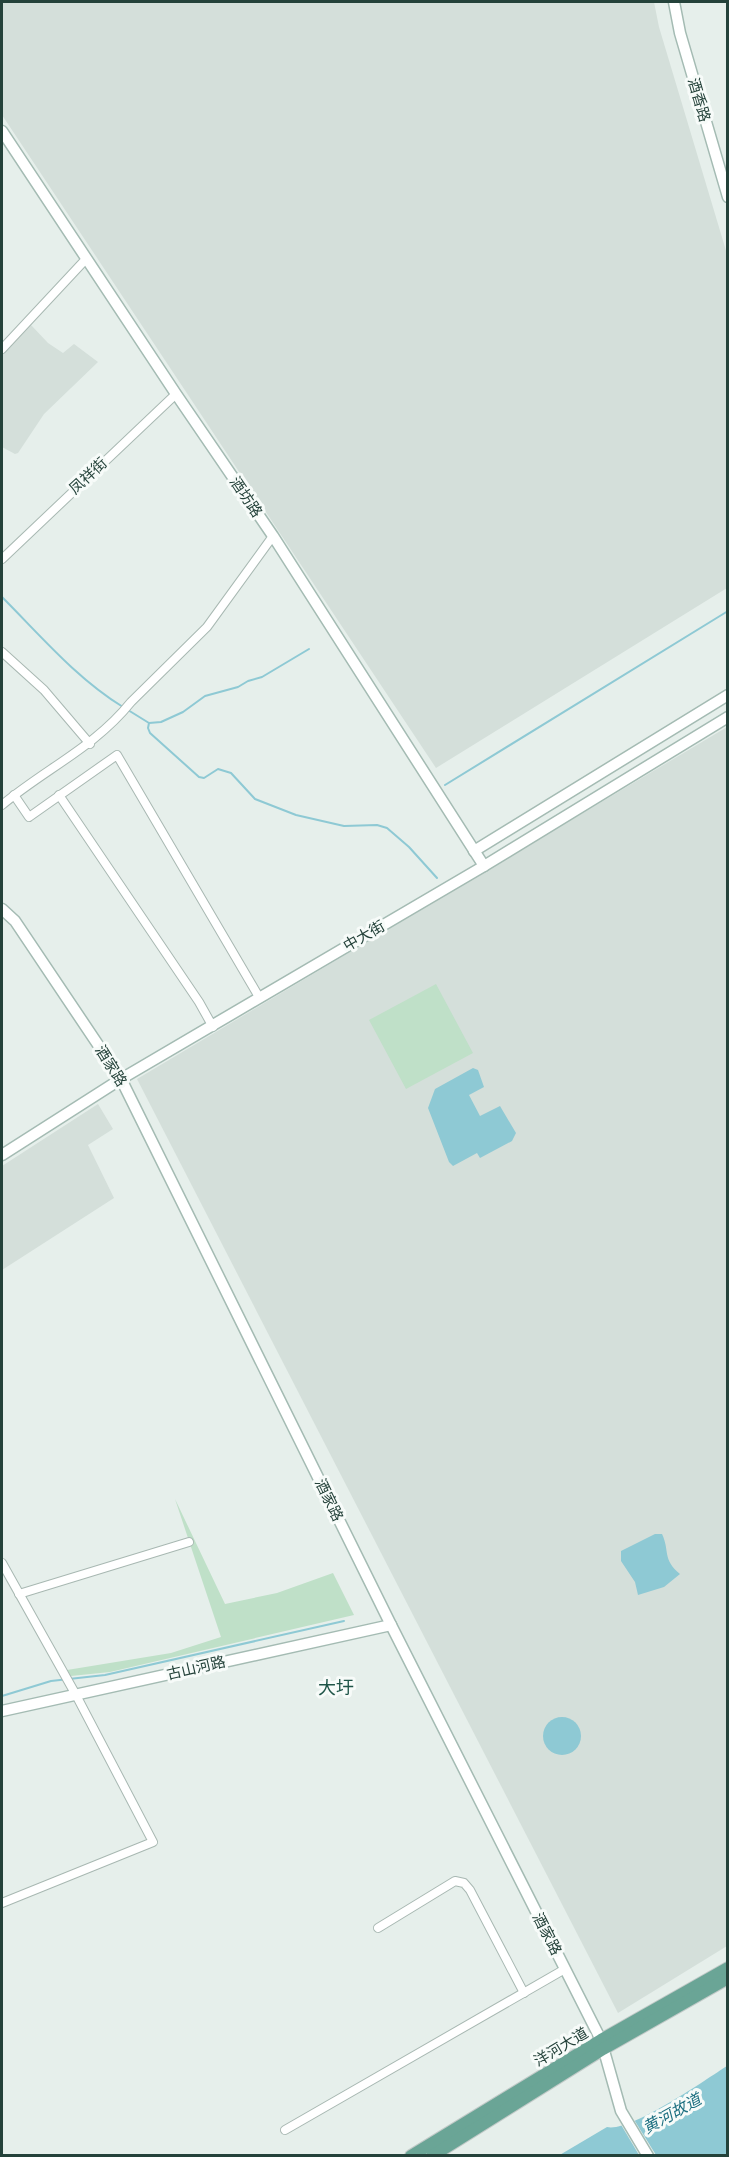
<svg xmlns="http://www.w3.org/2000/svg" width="729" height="2157" font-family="'Nunito Sans','Noto Sans SC',sans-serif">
<rect width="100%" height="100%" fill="#e6efeb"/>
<!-- built -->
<g fill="#d4dfda">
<path d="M2,2H654L659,27L727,254V588L436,768L2,115Z"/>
<path d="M31,325L48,343L63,353L74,344L98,362L44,414L18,453L15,454L2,447V355Z"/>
<path d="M727,727V1946L618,2013L137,1079Z"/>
<path d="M98,1104L113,1129L88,1145L114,1198L2,1270V1166Z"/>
</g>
<!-- green -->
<g fill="#bfe0c8">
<path d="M436,984L473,1053L406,1089L369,1020Z"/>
<path d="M175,1499L225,1604L277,1593L333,1573L354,1615L110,1672L71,1676L67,1670L171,1653L221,1637Z"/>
</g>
<!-- water -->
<g fill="#8ec9d4">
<path d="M473,1068L478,1070L484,1087L469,1095L480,1116L500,1106L516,1133L512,1141L480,1158L477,1153L453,1166L449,1162L428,1108L435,1089Z"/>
<path d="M655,1534H662C670,1551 662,1559 680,1574L664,1587L638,1595L635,1582L621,1561V1551Z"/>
<circle cx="562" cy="1736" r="19"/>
<path d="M727,2066V2155L558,2156L607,2127C629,2133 705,2080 727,2066Z"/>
</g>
<!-- pier -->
<path fill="#e6efeb" d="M633,2118L656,2155H639L620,2123Z"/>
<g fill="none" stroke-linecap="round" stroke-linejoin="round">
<!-- stream -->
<g stroke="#8ec9d4" stroke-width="2">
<path d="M2,597C40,635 76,678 123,707"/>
<path d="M128,710L149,723L161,722L183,712L205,696L238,687L248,681L262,677L309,649"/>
<path d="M149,723L148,728L150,733L199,777L204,778L218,769L231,773L255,799L296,815L344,826L377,825L387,828L409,847L437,878"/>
<path d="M445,785L728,611"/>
<path d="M2,1696L51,1681L105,1675L344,1621"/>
</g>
<defs>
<g id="street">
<path d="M2,349L86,259"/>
<path d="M2,559L176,394"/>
<path d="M2,652L44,690L90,744"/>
<path d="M14,795L29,817L117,755L259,997"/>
<path d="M59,795L199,1002L213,1027"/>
<path d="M2,805C45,769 95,747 131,702L207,627L273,536"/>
<path d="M2,1563L76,1695L153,1842L2,1903"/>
<path d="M19,1594L189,1542"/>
<path d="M378,1928L455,1881L464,1883L470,1890L524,1993"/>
<path d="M285,2130L565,1969"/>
</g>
<g id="secondary">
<path d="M674,2L680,33L728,197"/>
<path d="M2,131L176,394L273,536L484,866"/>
<path d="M474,851L728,695"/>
<path d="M2,909L15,921L121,1079L391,1625L601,2040L621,2111L648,2156"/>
<path d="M2,1155L121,1079L484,866L728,717"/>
<path d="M2,1711L391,1625"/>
</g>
<g id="primary">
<path d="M411,2156L601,2040L728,1968"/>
<path d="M432,2156L603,2049L728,1978"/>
</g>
</defs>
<!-- street casing -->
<use href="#street" stroke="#a8b8b2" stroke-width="10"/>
<!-- secondary casing -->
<use href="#secondary" stroke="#a4bbb3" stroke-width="13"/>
<!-- primary casing -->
<use href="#primary" stroke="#c2cac8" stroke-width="14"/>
<!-- street -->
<use href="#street" stroke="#fff" stroke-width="8"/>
<!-- secondary -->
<use href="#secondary" stroke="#fff" stroke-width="10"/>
<!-- primary -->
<use href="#primary" stroke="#6aa596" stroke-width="12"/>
</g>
<g text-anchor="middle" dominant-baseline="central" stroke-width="6" stroke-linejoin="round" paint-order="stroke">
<!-- street labels -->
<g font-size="15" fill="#24423a" stroke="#f7fbf9">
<text transform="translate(699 100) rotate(74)">酒香路</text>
<text transform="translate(88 476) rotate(-43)">凤祥街</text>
<text transform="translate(246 497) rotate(56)">酒坊路</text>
<text transform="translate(364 936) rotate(-30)">中大街</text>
<text transform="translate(111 1066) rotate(58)">酒家路</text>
<text transform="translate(329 1500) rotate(64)">酒家路</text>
<text transform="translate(196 1668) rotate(-13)">古山河路</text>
<text transform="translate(547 1934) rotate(63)">酒家路</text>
<text transform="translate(561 2047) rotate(-31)">洋河大道</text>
</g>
<!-- water labels -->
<g font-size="16" font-style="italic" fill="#1c6f80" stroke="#f7fbf9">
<text transform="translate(672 2114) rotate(-29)">黄河故道</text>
</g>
<!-- quarter labels -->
<g font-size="18" fill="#1f5548" stroke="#f7fbf9">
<text x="336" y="1688">大圩</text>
</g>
</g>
<!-- border -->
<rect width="729" height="2157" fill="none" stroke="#24423a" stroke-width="6"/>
</svg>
